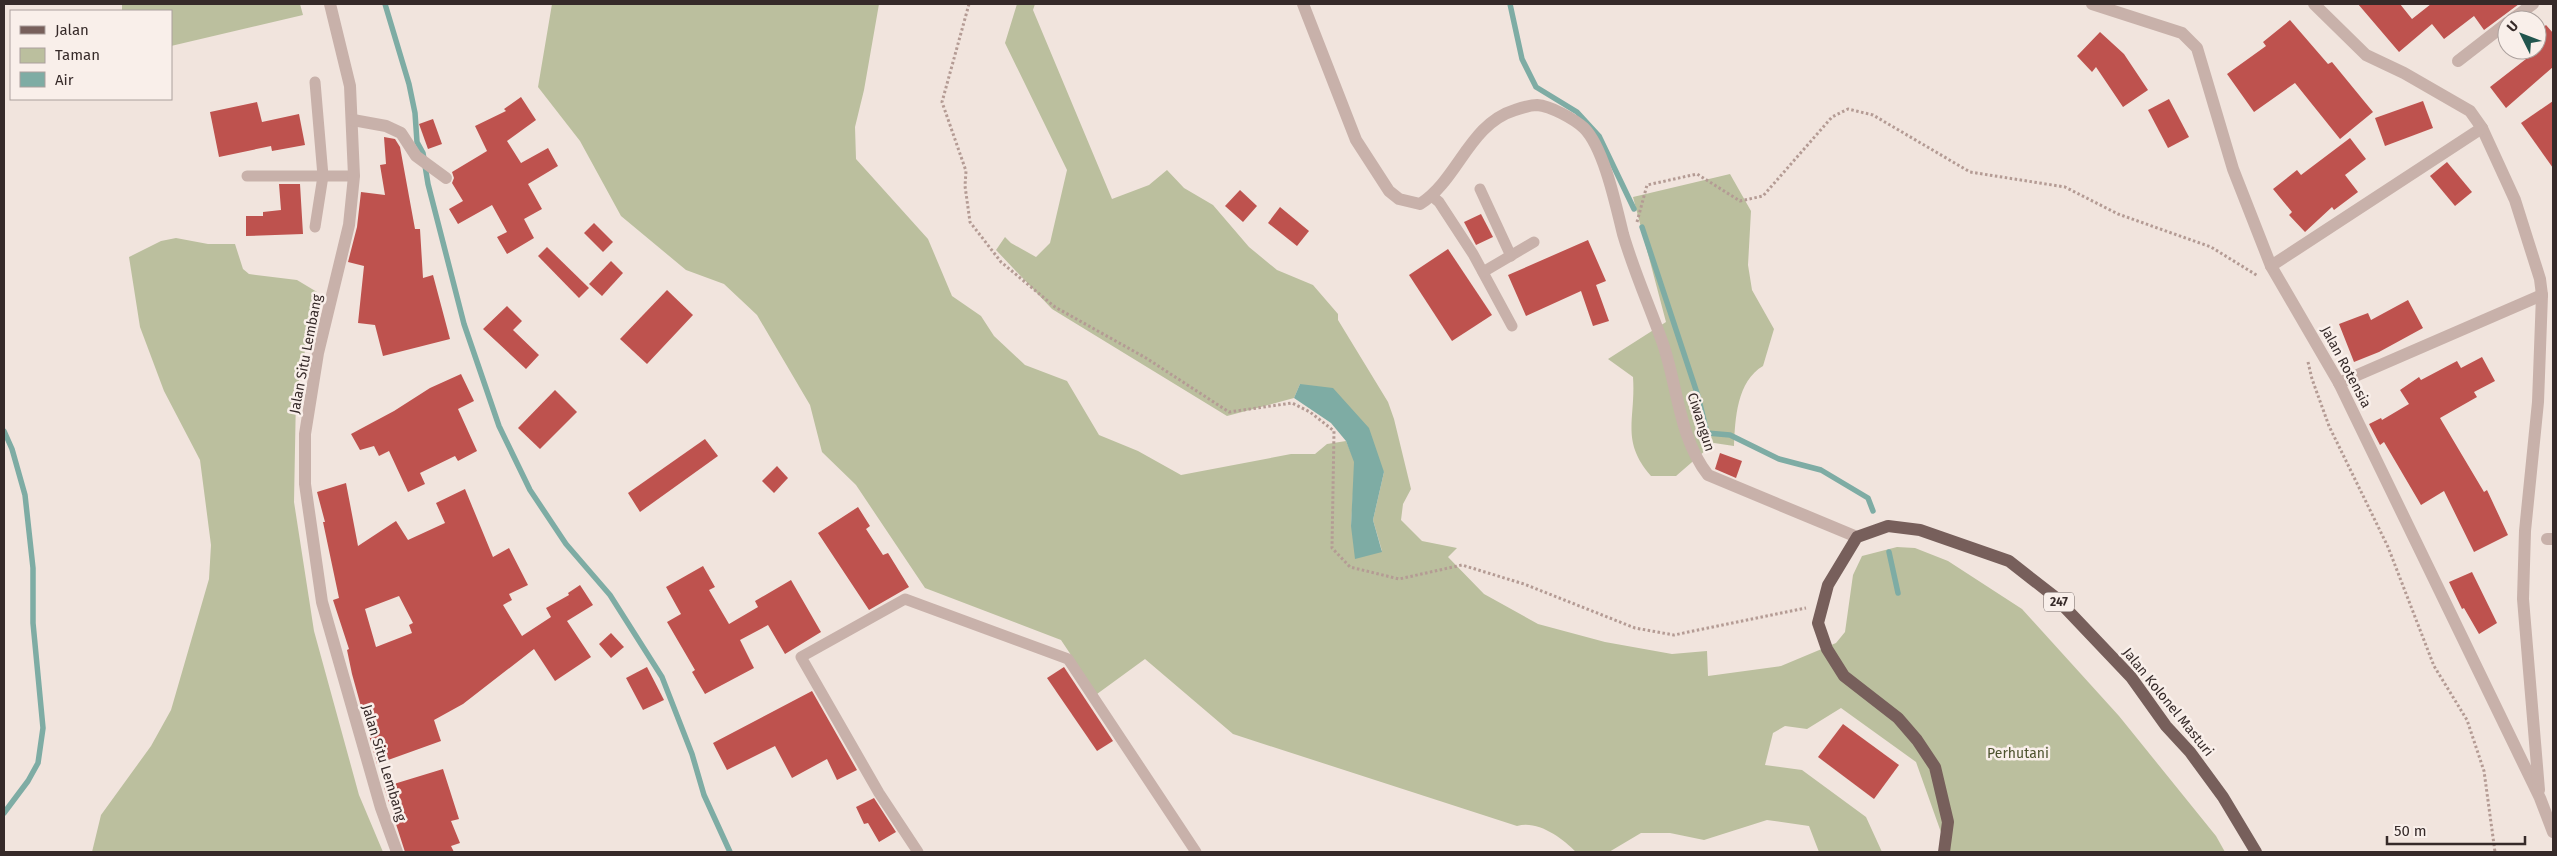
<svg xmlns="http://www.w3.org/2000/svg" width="2557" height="856" font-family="'Fira Sans',sans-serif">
<rect width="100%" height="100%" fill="#f1e4dd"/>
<!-- green -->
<g fill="#bbbf9e">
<path d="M122,4H300L303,15L171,46V11H122Z"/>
<path d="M552,4H879L864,90L855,127L856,159L928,239L952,296L981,316L994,336L1025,365L1067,381L1099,435L1138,451L1181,475L1291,454H1315L1327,444L1346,441L1355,462L1351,526L1382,551L1373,520L1384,472L1300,384L1294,398L1227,416L1052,309L996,250L1005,237L1011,243L1036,257L1050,243L1067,170L1005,43L1017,4H1035L1033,10L1112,199L1149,185L1167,170L1184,188L1213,205L1249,247L1277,270L1313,285L1338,314V320L1388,402L1394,419L1411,489L1403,504L1401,520L1422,541L1457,548L1448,557L1484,594L1538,624L1605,642L1672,654L1707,651L1708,676L1781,666L1836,643L1845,632L1853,575L1862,556L1897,547L1915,548L1948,561L2022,609L2119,716L2216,836L2225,852H1948L1916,762L1841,708L1807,729L1785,726L1773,733L1765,765L1802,770L1866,817L1882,852H1819L1809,826L1767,820L1704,840L1670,833H1641L1609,852H1576C1562,838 1538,820 1517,826L1233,734L1145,659L1097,694L1061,640L925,588L856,485L822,452L810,405L757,315L724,284L686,270L621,216L580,141L538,87Z"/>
<path d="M1730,174L1751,211L1748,265L1752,290L1774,329L1763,366C1737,381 1735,419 1734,446L1714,443L1676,476H1651C1620,440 1636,420 1633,377L1608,359L1666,322L1633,197Z"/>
<path d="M176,238L208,244H235L243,269L249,274L297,280L317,292L296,395L294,502L314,631L359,795L383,852H92L101,815L151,746L171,710L209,579L211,545L200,460L164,391L140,327L129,257L161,241Z"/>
</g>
<!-- water -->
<path fill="#7eaca4" d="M1300,384L1333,388L1369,428L1384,472L1373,520L1382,552L1355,559L1351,526L1354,462L1346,441L1331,423L1294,398Z"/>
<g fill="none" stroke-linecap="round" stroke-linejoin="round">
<!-- stream -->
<g stroke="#7eaca4" stroke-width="5.5">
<path d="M385,4L409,84L415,113L417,142L423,153L428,184L464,324L499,426L530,490L566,544L610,595L662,677L692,754L704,795L730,852"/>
<path d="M1510,4L1522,59L1536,87L1577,112L1599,136L1634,209"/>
<path d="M1642,227L1698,396L1707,433L1730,435L1779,459L1821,470L1868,498L1873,511"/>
<path d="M4,431L12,449L25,495L33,568V623L43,728L38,763L28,781L4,813"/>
<path d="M1889,552L1898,593"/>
</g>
</g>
<!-- building -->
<g fill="#be524e" fill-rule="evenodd">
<path d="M2358,4H2400L2412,19L2431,4H2519L2484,30L2474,16L2444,39L2432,24L2399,52Z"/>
<path d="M2290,20L2328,64L2332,62L2373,112L2340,139L2295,83L2254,112L2227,74L2266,46L2263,42Z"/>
<path d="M2546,25L2553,33V67L2506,108L2490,87L2526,59L2518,50H2537V33Z"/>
<path d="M2100,32L2124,54L2148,90L2123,107L2096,67L2092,72L2077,56Z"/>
<path d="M521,97L536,120L507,141L521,163L548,148L558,166L528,184L542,209L524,219L534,238L507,254L497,237L507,232L492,205L458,224L449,209L463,201L452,183L454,178L452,172L487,151L475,126L506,111L504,109Z"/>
<path d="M2169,99L2189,137L2168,148L2148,110Z"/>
<path d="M2423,101L2433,128L2385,146L2375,118Z"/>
<path d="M2553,101V168L2521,123Z"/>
<path d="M257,102L262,122L299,114L305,145L272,151L271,146L219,157L210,112Z"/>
<path d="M433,119L442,144L428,149L419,124Z"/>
<path d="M384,137L395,139L400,147L415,229H420L423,278L433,275L450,339L383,356L375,325L358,323L364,266L348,262L357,227L361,192L385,195L380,165L386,164Z"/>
<path d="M2350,138L2366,159L2345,175L2358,192L2334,210L2332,207L2305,232L2289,215L2292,212L2273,189L2297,170L2301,175Z"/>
<path d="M2447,162L2472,192L2455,206L2430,176Z"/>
<path d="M279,184H300L303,234L246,236V216H263V212L281,210Z"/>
<path d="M1240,190L1257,206L1243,222L1225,206Z"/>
<path d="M1280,207L1309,231L1297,246L1268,223Z"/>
<path d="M1481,214L1493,237L1476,245L1464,222Z"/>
<path d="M594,223L613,242L603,252L584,233Z"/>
<path d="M1588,240L1606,281L1596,285L1609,321L1593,326L1581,291L1526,316L1508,275Z"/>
<path d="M547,247L589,288L579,298L538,256Z"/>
<path d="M1448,249L1492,315L1452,341L1409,275Z"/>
<path d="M611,261L623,273L602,296L589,284Z"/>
<path d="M667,290L693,315L647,364L620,339Z"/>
<path d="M2408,300L2423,328L2379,352L2354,362L2339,324L2368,313L2371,320Z"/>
<path d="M507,306L522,321L513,330L539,355L526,369L483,329Z"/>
<path d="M2482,357L2495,381L2474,392L2477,397L2440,418L2484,492L2487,490L2508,535L2474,552L2444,491L2421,505L2384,442L2380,445L2369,424L2381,418L2382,420L2409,404L2400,390L2419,377L2421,380L2457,361L2461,368Z"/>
<path d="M461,374L474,401L458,409L477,451L458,461L455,456L420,473L425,484L408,492L389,451L379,456L374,446L360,450L351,434L394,411L430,388Z"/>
<path d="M555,390L577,412L540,449L518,428Z"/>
<path d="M705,439L718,456L640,512L628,493Z"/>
<path d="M1720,453L1742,461L1736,478L1715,469Z"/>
<path d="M777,466L788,478L774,493L762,481Z"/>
<path d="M346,483L358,546L396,521L408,540L445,523L436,503L465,489L493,557L509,548L528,585L509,594L512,600L503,605L522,636L551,617L546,608L569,595L568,593L580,585L593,605L567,621L591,657L555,681L534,649L463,704L434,720L441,741L377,764L352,674L347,650L349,649L333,600L339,598L323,522H325L317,492ZM399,596L413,623L409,625L412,633L376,647L365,609Z"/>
<path d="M858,507L870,526L866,529L883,555L888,553L909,587L869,610L818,533Z"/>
<path d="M703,566L715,587L709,590L729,624L758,607L755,601L791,580L821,632L785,654L768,625L740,640L754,668L705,694L692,672L695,670L667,622L681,614L666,587Z"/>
<path d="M2472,572L2497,623L2479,634L2464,608L2462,609L2449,582Z"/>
<path d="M611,633L624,647L611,658L599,644Z"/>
<path d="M647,667L664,700L643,710L626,678Z"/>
<path d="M1064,667L1113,741L1097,751L1047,678Z"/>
<path d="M812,691L857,770L837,780L827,759L792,778L775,746L727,770L713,743Z"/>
<path d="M1843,724L1899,765L1874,799L1818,757Z"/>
<path d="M443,769L459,819L451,821L460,843L451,846L454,852H405L384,787Z"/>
<path d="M874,798L896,832L879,842L868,823L864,824L856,807Z"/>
</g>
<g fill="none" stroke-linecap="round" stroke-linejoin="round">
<!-- path -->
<g stroke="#b49b94" stroke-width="3" stroke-dasharray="2.5 2.5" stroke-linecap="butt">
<path d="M969,4L942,102L966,171L965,186L970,222L1001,262L1055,307L1146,358L1229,412L1292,403L1310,412L1334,431L1332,548L1350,567L1399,579L1462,565L1524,584L1635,628L1674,635L1806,608"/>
<path d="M1637,222L1647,185L1697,174L1740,201L1763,196L1832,117L1848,109L1873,115L1970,172L2065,187L2118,214L2211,247L2258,276"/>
<path d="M2308,362L2312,379L2329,426L2388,547L2434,666L2467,720L2484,771L2495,852"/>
</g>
<!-- service -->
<g stroke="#c8b1aa" stroke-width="11">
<path d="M315,82L323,176L315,227"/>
<path d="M247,176H354"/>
<path d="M1480,189L1511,256"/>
<path d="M1432,196L1439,202L1473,254L1512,326"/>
<path d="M1483,272L1534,242"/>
<path d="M918,852L879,793L801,657L905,599L1068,659L1196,852"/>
</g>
<!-- minor -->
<g stroke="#c8b1aa" stroke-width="12">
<path d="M330,4L350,86L354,176L349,225L318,353L305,434V484L322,602L381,808L397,852"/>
<path d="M1303,4L1356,140L1389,191L1399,199L1420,204C1458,180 1469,124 1515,110C1521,108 1531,105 1537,105C1551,106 1574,119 1584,128C1604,148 1616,206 1623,234C1634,272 1650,307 1663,344C1678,388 1679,438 1708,475L1857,537"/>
<path d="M2092,4L2182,33L2197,48L2233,169L2271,266L2339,383L2540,798L2553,832"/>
<path d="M2314,4L2366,55L2404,73L2470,111L2482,128L2515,200L2540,279L2542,295L2538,402L2525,531L2523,599L2539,790"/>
<path d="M2511,20L2533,4"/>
<path d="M2458,61L2507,23"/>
<path d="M353,120L386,126L401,133L416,156L446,178"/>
<path d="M2271,266L2482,128"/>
<path d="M2339,383L2542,295"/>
<path d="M2547,539H2553"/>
</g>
<!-- primary -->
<path stroke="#775f5b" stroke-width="12" d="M1944,852L1948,822L1935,767L1917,740L1898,718L1844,676L1827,649L1818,623L1828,585L1857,537L1888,526L1920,530L2009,561L2055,597L2131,677L2166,726L2190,752L2223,797L2256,852"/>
</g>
<g text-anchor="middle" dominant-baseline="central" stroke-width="5" stroke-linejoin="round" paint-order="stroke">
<!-- shield labels -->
<rect fill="#f9efea" stroke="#706563" stroke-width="1" x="2044" y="592.5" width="30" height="19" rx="4"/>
<g font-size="12" font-weight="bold" fill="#362a29">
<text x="2059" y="602">247</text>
</g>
<!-- street labels -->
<g font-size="14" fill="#362a29" stroke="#f9efea">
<text transform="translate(306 354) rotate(-79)">Jalan Situ Lembang</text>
<text transform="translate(2346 367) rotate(62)">Jalan Rotensia</text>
<text transform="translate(1701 422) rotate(72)">Ciwangun</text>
<text transform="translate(2168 702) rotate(51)">Jalan Kolonel Masturi</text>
<text transform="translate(384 763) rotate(73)">Jalan Situ Lembang</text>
</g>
<!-- park labels -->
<g font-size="14" fill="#4d532e" stroke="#f9efea">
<text x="2018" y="753">Perhutani</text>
</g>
</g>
<!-- border -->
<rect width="2557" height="856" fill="none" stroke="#362a29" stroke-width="10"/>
<!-- legend -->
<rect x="10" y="10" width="162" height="90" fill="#f9efea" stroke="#aba09d"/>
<rect x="20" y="26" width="25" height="8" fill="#775f5b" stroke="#aba09d"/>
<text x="55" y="35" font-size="15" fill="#362a29">Jalan</text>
<rect x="20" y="48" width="25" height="15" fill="#bbbf9e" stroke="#aba09d"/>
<text x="55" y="60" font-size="15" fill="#362a29">Taman</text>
<rect x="20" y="72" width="25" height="15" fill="#7eaca4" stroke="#aba09d"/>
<text x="55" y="85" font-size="15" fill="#362a29">Air</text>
<!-- north arrow -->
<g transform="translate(2522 35) rotate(312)"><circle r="24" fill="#f9efea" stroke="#aba09d"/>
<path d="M0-4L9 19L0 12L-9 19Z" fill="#21554e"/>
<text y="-8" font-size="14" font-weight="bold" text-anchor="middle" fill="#362a29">U</text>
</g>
<!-- scale -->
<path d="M2387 836v8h138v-8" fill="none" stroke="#362a29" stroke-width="2.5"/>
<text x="2394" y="836" font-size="15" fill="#362a29" stroke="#f9efea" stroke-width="4" paint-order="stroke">50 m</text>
</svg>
